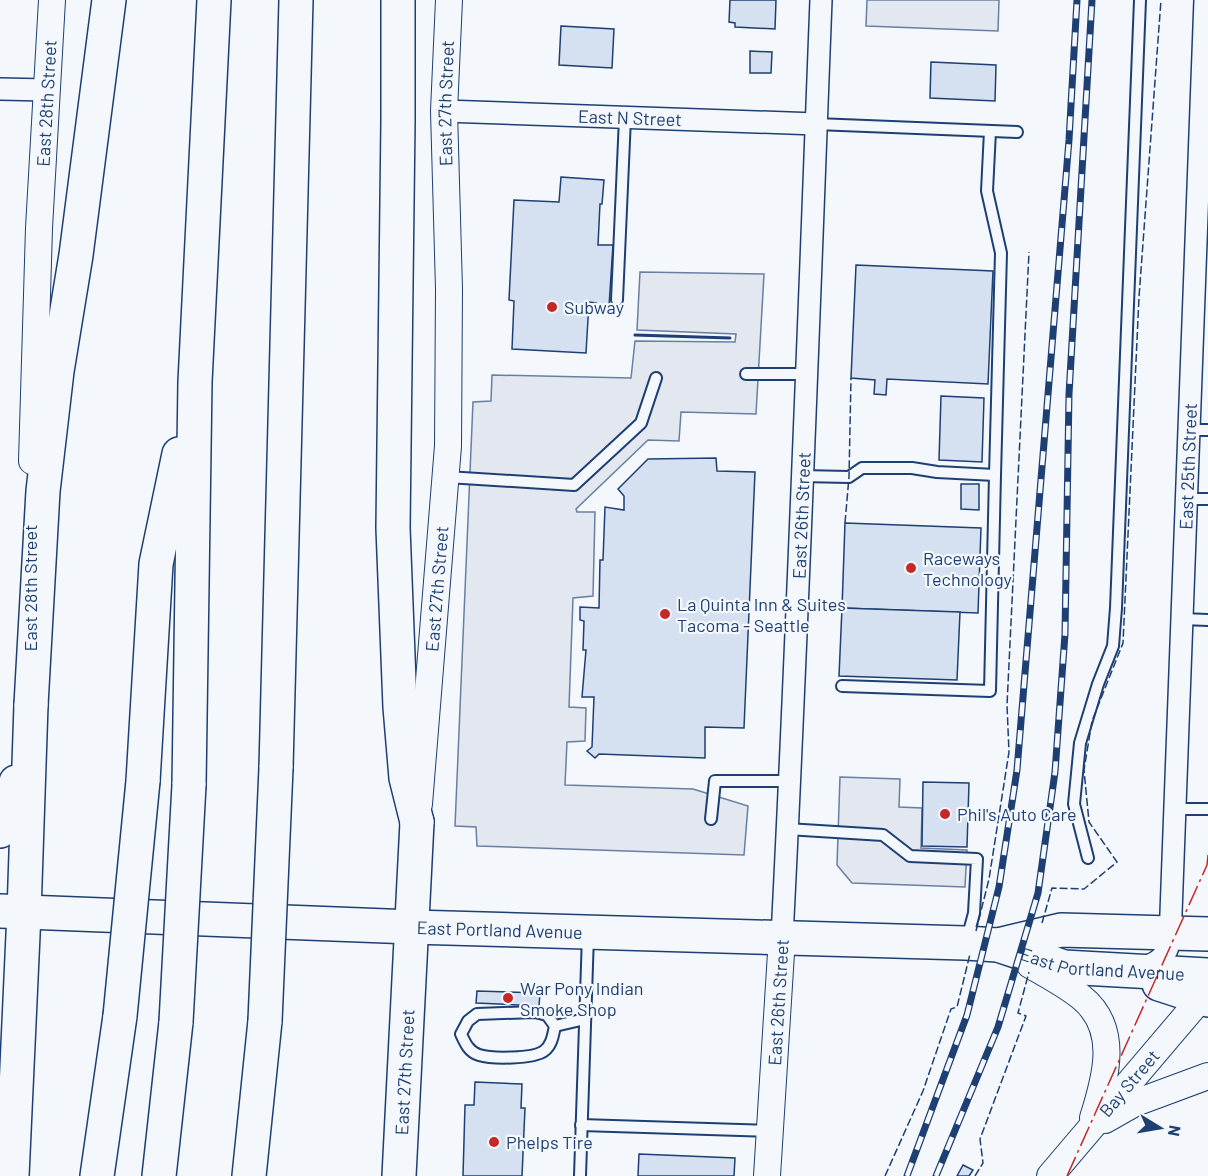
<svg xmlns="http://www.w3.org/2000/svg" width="1208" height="1176" font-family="Barlow,sans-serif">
<rect width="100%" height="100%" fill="#f4f7fb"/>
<!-- parking -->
<g fill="#e3e8f0" stroke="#687fa3" stroke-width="1.5">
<path d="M867,0H999L998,31L866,26Z"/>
<path d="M640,272L764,274L756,414L681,412L679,441L648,440L576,509L577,512H595L593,596L573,598L569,707L586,708L585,741L567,742L565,785L693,789L748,806L744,855L477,846L476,827L455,826L473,402L491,401L492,375L631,378L635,341L735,342L736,334L637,330Z"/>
<path d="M840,777L900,779L899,807L922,808L921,848L967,850L965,887L852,883L837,865Z"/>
</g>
<!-- building -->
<g fill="#d5e0f0" stroke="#1d3f73" stroke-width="1.5">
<path d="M730,0H776L775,29L735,27V23L729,22Z"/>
<path d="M561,26L614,29L612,68L559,65Z"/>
<path d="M750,51L772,52L771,73H750Z"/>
<path d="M931,62L996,65L995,101L930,98Z"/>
<path d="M561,177L604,180L602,204H600L598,245H613L609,306H596V303L589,302L586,353L512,349L514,301L509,300L514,200L559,202Z"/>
<path d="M856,265L993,271L988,384L887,379L886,395L874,394L875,380L851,378Z"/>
<path d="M941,396L984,398L982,462L939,460Z"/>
<path d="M716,458L717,471L755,472L744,728L705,727V758L599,754L595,758L587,751L592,747L594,697H582L586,650H583L584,621L580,620V607L599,608L600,560H603L605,507L624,510V496L618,489L648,459Z"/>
<path d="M961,484H979V510L961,509Z"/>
<path d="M845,523L981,528L978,613L842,608Z"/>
<path d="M842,608L960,612L957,680L839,676Z"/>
<path d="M923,782L969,783L967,847L922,846Z"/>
<path d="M477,991L540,993L539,1006L476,1003Z"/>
<path d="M475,1082L522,1084L521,1108H525L522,1176H463L465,1105H474Z"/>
<path d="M639,1154L735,1158L734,1176H638Z"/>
<path d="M963,1165L973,1170L969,1176H957Z"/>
</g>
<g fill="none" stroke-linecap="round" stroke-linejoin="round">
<defs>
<g id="service">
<path d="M816,124L1017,132"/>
<path d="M990,131L987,191L1001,253L995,475"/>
<path d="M617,300L625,118"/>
<path d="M746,374H806"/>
<path d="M1189,430H1208"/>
<path d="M801,476L849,477L862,468H912L937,472L995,475L990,691L842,686"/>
<path d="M447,477L574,485L641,423L656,378"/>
<path d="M1186,499H1208"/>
<path d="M1182,619L1208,620"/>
<path d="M1175,809H1208"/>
<path d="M711,819L715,781H789"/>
<path d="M787,829L883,835L910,856L977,859L974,913L967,939"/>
<path d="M1088,858L1074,804L1080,743L1098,684L1113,646L1116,608L1140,0"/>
<path d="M535,1012L547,1015L555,1026C553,1035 552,1045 544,1051C533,1059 492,1059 479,1055C469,1052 465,1043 461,1034L468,1021L477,1014Z"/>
<path d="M555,1026L585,1019"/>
<path d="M581,1125L769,1131"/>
<path d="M580,1176L588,935"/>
</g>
<g id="minor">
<path d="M0,89L47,90"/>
<path id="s1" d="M444,111L816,124"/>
<path id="s2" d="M782,937C798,625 809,312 821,0"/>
<path id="s3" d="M1139,968C1156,965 1167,957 1170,940L1205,0"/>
</g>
<g id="tertiary">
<path id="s4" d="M32,461L39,228L52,0"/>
<path id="s5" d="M419,804L448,446L449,289L444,111L449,0"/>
<path d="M1030,965C1047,975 1065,984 1081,997C1120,1028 1106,1077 1093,1118"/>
<path d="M1105,1120L1135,1103L1208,1076"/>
<path id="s6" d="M767,1176L782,937"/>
<path id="s7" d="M1050,1176L1208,990"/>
</g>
<g id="primary">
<path d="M0,831L6,821L16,782"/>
<path id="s8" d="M0,911L412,927L965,943L998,945L1064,967L1208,975"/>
<path d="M998,945L1061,930L1208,934"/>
<path d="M1159,984L1208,1000"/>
<path d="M12,1176L24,913L31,705"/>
<path id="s9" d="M399,1176L417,822"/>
</g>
<g id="motorway">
<path d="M398,0V121L393,528L400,707L406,778L417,822"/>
<path d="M31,705L43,491L57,371L76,255L109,0"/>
<path d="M276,768L296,0"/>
<path d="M143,781L156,564L179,454"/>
<path d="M189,785L195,382L214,0"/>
<path d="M97,1176L120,1016"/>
<path d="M159,1176L176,1022"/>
<path d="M249,1176L265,1021"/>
</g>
</defs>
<!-- service casing -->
<use href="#service" stroke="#1d3f73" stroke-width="14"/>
<!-- minor casing -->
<use href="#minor" stroke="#1d3f73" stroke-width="24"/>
<!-- tertiary casing -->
<use href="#tertiary" stroke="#1d3f73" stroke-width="28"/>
<!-- primary casing -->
<use href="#primary" stroke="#1d3f73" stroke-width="36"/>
<!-- motorway casing -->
<use href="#motorway" stroke="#1d3f73" stroke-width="36"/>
<!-- service -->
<use href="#service" stroke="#f4f7fb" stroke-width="10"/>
<!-- minor -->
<use href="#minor" stroke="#f4f7fb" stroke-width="21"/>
<!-- tertiary -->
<use href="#tertiary" stroke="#f4f7fb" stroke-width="26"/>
<!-- primary -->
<use href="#primary" stroke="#f4f7fb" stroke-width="33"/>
<!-- motorway -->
<use href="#motorway" stroke="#f4f7fb" stroke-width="33"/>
<defs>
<g id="rail">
<path d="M907,1176L967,1015L999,887L1017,770L1069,140L1077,0"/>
<path d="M936,1176L998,1027L1038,893L1055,772L1065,634L1069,394L1092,0"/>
</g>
</defs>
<!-- rail casing -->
<use href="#rail" stroke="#1d3f73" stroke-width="7"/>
<!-- rail -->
<use href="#rail" stroke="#f4f7fb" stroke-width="4.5" stroke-dasharray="14" stroke-linecap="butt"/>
<defs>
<g id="motorway-bridge">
<path d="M120,1016L143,781"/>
<path d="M265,1021L276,768"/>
<path d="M176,1022L189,785"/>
</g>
</defs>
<!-- motorway-bridge casing -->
<use href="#motorway-bridge" stroke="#1d3f73" stroke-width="36" stroke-linecap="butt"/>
<!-- motorway-bridge -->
<use href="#motorway-bridge" stroke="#f4f7fb" stroke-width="33"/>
<!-- fence -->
<g stroke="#1d3f73" stroke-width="1.5" stroke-dasharray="8 3" stroke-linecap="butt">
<path d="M845,523L849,477L851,378"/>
<path d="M1042,923L1052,888L1084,889L1117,862L1089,822L1084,770L1092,721L1123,643L1139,297L1161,0"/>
<path d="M976,931L989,879L1009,752L1007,705L1029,252"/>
<path d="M885,1176L923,1091L951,1009L957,1007L970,954"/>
<path d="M975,1176L983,1163L980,1139L1026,1016L1018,1013L1029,972"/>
</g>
<!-- wall -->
<path stroke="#1d3f73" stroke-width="3" d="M635,335L730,338"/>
<!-- power -->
<path stroke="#c62828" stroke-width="1.5" stroke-dasharray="21 4.5 3 4.5" stroke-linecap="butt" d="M1067,1176L1207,865L1208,855"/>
</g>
<!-- markers -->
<g fill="#c62828" stroke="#f4f7fb" stroke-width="2">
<circle cx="552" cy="307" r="6"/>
<circle cx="911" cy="568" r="6"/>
<circle cx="665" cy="614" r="6"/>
<circle cx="945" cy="814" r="6"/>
<circle cx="508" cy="998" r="6"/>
<circle cx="494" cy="1142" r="6"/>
</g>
<g text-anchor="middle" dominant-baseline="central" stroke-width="4.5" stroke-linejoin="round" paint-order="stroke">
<!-- street labels -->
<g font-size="18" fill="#1d3f73" stroke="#f4f7fb">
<text stroke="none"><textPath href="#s4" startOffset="358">East 28th Street</textPath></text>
<text stroke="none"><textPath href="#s5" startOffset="702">East 27th Street</textPath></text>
<text stroke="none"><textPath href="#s1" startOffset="186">East N Street</textPath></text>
<text stroke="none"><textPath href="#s3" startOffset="519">East 25th Street</textPath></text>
<text stroke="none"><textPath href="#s2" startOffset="422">East 26th Street</textPath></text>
<text transform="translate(30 588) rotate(-90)">East 28th Street</text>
<text stroke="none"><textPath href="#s5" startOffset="216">East 27th Street</textPath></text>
<text stroke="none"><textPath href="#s8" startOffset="500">East Portland Avenue</textPath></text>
<text stroke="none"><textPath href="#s8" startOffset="1106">East Portland Avenue</textPath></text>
<text stroke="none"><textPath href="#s6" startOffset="174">East 26th Street</textPath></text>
<text stroke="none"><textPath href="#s9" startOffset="104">East 27th Street</textPath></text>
<text stroke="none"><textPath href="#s7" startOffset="122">Bay Street</textPath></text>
</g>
<!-- poi labels -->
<g font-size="18" fill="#1d3f73" stroke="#f4f7fb" text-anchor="start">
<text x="564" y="307">Subway</text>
<text x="923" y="558">Raceways<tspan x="923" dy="21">Technology</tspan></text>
<text x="677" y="604">La Quinta Inn &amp; Suites<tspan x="677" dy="21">Tacoma - Seattle</tspan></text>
<text x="957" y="814">Phil's Auto Care</text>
<text x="520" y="988">War Pony Indian<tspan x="520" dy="21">Smoke Shop</tspan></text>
<text x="506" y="1142">Phelps Tire</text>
</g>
</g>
<!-- north arrow -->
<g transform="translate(1160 1128) rotate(101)" stroke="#f4f7fb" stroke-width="4.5" paint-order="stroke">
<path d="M0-4.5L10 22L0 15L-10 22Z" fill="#1d3f73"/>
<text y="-9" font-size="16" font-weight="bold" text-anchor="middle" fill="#1d3f73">N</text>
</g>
</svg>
